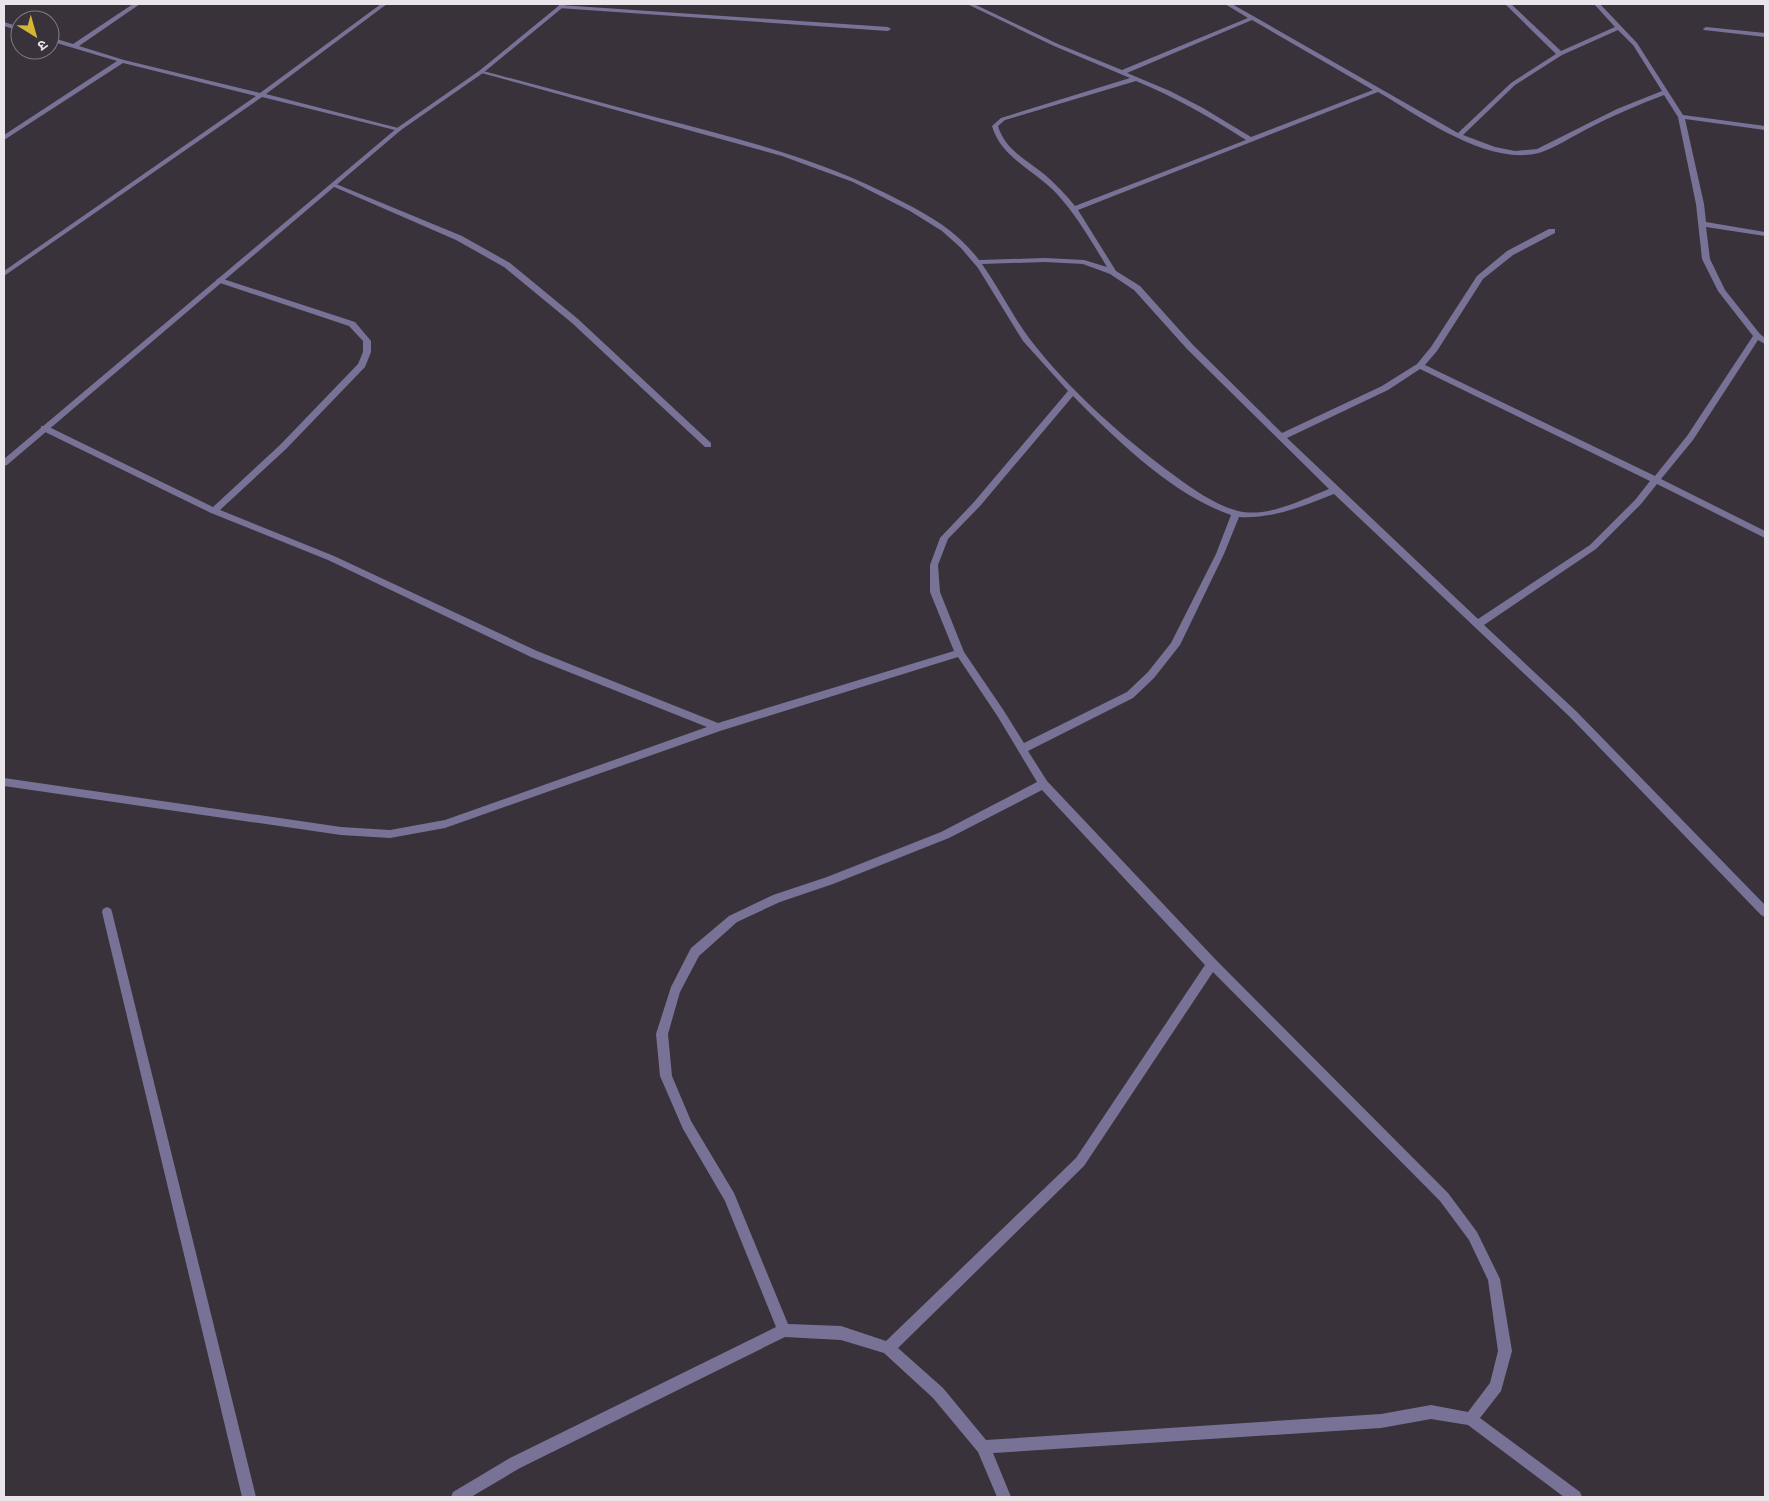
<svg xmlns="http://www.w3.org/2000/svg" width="1769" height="1501" font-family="'Libre Baskerville','Noto Sans Devanagari',serif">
<rect width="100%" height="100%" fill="#39323a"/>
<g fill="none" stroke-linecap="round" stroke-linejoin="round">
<!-- minor -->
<g fill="#797297" fill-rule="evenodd">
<path d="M133,4H140L79,46L124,60L260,93L381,4H387L266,94L402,129L399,131L262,97L4,276V271L256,96L123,63L4,140V135L117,61L50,41V37L73,44Z"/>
<path d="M967,4H974L1058,44L1122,70L1248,18L1225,4H1232L1458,133L1511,83L1556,54L1505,4H1511L1561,51L1615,27L1594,4H1600L1637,43L1683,115L1765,126V130L1685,119L1704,204L1706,222L1765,232V236L1706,227L1710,259L1725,290L1760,334L1765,338V344L1758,340L1693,440L1661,479L1765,531V538L1657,484L1641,504L1596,549L1484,625L1576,711L1765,905V917L1761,915L1570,717L1334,494C1303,506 1273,519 1239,517L1224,554L1180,645L1154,678L1133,698L1028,751L1047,781L1216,960L1448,1193L1477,1232L1500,1279L1512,1351L1501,1391L1480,1418L1580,1492L1582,1497H1564L1468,1425L1431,1419L1381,1428L993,1453L1011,1497H997L978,1452L933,1398L884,1353L841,1340L785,1337L520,1468L471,1497H451L453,1492L510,1458L776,1327L725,1201L683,1129L660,1076L656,1034L671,987L691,948L729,916L773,895L827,877L941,832L1037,782L998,717L958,657L720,731L445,828L390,838L341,835L4,786V778L341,827L390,830L445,820L707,727L531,657L328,560L211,513L41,430V426H47L213,507L280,445L358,364L363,352V341L349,326L217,282L216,280L220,278L355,322L371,341V352L365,367L286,449L220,510L334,556L537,651L718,723L954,651L930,592V565L940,538L974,502L1068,391L1023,341L978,268L961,248L942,231L910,211L853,182L782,156L478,72L483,71C540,86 598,102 655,117C740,139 824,160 901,201C931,216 959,233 979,260L1045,258L1084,260L1107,267C1092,242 1077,216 1057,194C1036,171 1001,158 992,126L1001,118L1130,78L1054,46ZM1252,20L1373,90L1251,137L1203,108L1170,91L1127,73ZM1618,30L1633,45L1662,91L1617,109L1537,149L1515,151L1495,147L1463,135L1515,85L1562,55ZM1136,81C1175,97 1210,117 1246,140L1075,206C1066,195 1056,184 1044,174C1027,160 1005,150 998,126L1005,120ZM1378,92C1421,117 1487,166 1539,153C1553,149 1573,136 1587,129C1612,116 1637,105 1664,95L1678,117L1696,204L1702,259L1718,291L1753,336L1687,436L1655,476L1425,365L1437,351L1483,279L1513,255L1555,233V229H1549L1507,251L1477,276L1431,347L1417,364L1382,386L1282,433L1193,345L1140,286L1116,271L1078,210ZM1045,262L1083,264L1110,274L1134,290L1187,349L1329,489C1301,500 1268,518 1238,511C1215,505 1194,490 1175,476C1123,438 1068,389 1029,338C1012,315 999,288 982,264ZM1420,369L1650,481L1635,500L1590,545L1478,619L1287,438L1388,390ZM1073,396C1117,440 1171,494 1231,515L1216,554L1171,643L1148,672L1127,692L1024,743L1004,711L964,652L940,592L938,565L948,539L980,506ZM1042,790L1205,965L1076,1158L886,1341L841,1326L788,1324L734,1193L691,1121L672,1076L668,1034L680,992L699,956L737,922L780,902L833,884L949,838ZM1213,972L1440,1201L1469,1240L1488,1280L1498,1351L1490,1383L1468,1412L1431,1405L1381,1414L986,1440L943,1388L898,1348L1084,1166Z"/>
<path d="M560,5L888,27L891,29L888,31L558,8L557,7Z"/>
<path d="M4,22L20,27V31L4,26Z"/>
<path d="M1706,27L1765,33V37L1704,30L1703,29Z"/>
<path d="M332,184H336L462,236L510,263L578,319L711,443V447H705L572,323L504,267L456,240L332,186Z"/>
<path d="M107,907L111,909L112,912L256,1497H242L102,912L103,909Z"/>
</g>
<!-- tertiary -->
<path fill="#797297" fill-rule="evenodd" d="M561,4H567L483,73L401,130L7,465L4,466V459L397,128L479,71Z"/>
</g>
<!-- border -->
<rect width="1769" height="1501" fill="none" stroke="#eae5eb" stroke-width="10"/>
<!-- north arrow -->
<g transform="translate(35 35) rotate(143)"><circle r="24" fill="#39323a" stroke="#807a81"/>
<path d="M0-4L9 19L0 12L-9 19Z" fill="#d3b635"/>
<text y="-8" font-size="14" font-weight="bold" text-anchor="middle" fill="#eae5eb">उ</text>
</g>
</svg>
